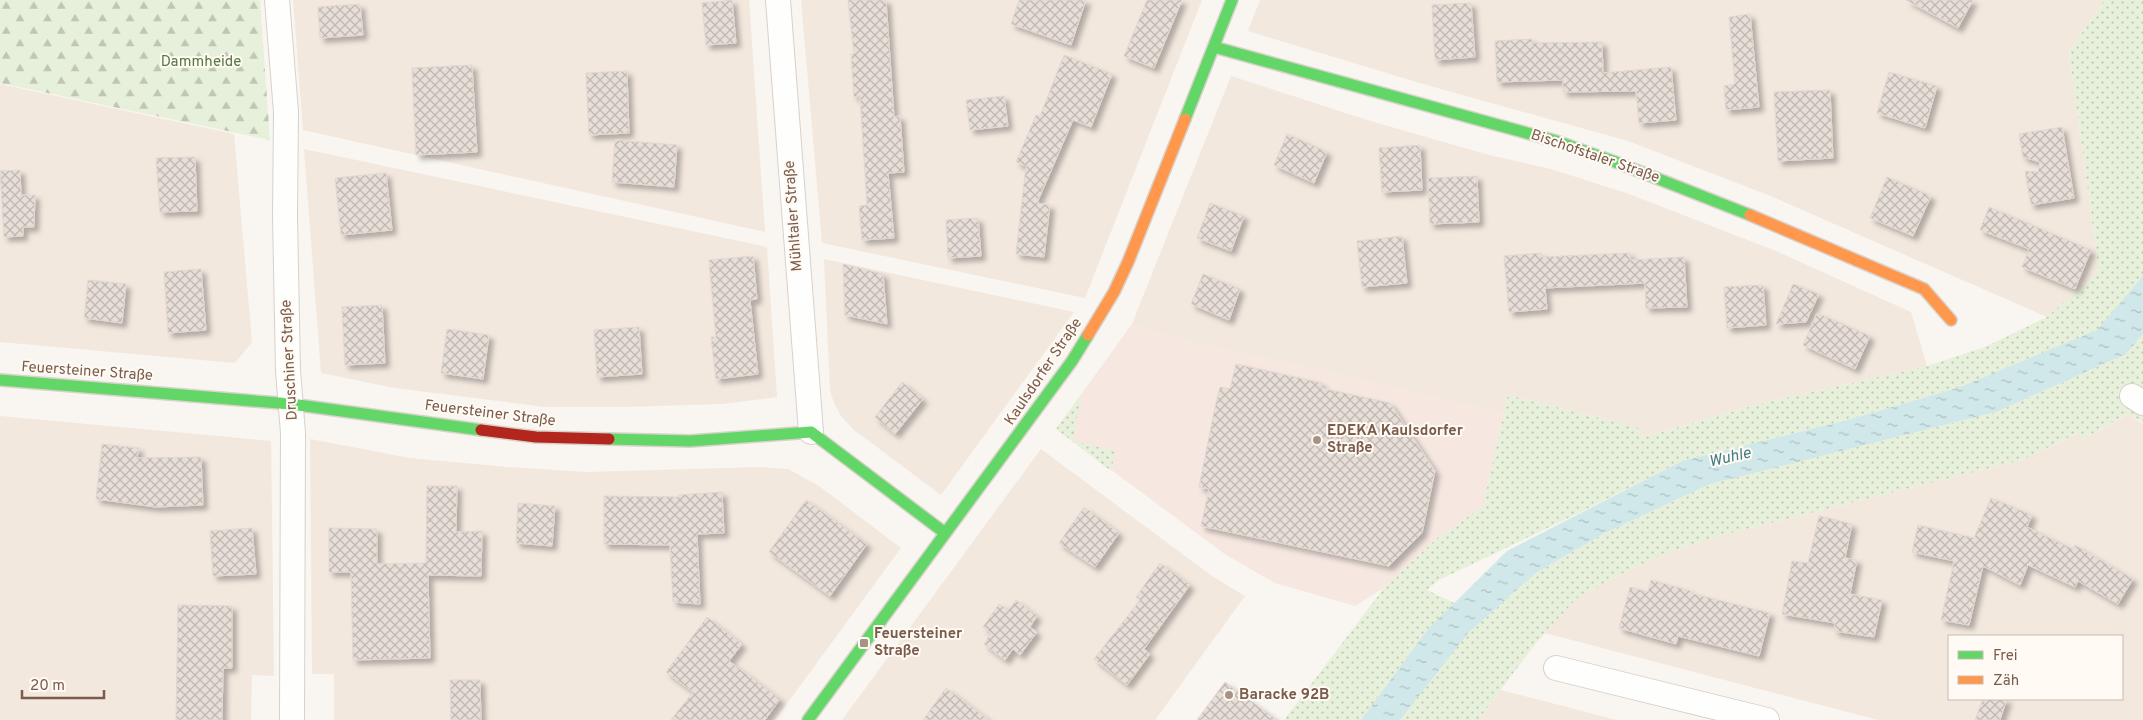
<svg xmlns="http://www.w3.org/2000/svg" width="2143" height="720" font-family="Overpass,sans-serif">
<defs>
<pattern id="grass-dots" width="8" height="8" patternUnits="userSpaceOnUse" patternTransform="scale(1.25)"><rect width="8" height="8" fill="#e7f0db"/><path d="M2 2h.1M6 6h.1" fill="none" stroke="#c0c6b4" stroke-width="1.8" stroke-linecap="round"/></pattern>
<pattern id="forest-firs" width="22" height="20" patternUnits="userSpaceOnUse" patternTransform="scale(1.25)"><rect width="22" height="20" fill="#e7f0db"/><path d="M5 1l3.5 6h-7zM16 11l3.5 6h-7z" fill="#c0c6b4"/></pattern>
<pattern id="water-ripples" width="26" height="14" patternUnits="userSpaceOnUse" patternTransform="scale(1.25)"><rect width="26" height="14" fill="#d0e8ea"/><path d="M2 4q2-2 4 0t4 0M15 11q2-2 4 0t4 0" fill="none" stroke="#aebfc0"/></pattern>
<pattern id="building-cross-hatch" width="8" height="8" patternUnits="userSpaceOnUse" patternTransform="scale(1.25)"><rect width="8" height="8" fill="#e6ded7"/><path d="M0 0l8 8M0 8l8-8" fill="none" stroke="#bfb7b1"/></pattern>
<filter id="shadow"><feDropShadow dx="4.5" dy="4.5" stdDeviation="2.5" flood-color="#0004"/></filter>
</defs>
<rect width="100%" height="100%" fill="#f9f5f0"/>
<!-- residential -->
<g fill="#f2e8de" fill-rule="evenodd">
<path d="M293,0H749L765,232L303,130Z"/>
<path d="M801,0H1202L1085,298L822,243Z"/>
<path d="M1260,0H2105L2069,51L2099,272L2047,317L1768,195L1628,141L1423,84L1248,31Z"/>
<path d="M1231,76L1367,120L1489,155L1551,169L1629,194L1776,251L1911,312L1927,366L1759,404L1640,438L1639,428L1508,395L1504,414L1328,372L1184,341L1132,324Z"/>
<path d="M0,84L234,134L252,342L235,363L0,342Z"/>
<path d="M304,149L767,247L777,397L722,404L622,407H545L395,388L321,373Z"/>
<path d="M824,259L1074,312L941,495L854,430L841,416L834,403L830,391Z"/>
<path d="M2128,414L2143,424V720H1878L1545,633L1576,599L1623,573L1664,554L1715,537L2022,460L2079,433L2083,439ZM1949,636H2122V699H1949Z"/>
<path d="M0,416L271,441L274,676L252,675L251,720H0Z"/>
<path d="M310,439L410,458L507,467L586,472L760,467L788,469L819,486L901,548L775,720H334V674H312Z"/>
<path d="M1041,449L1212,576L1245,596L1155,720H842Z"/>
<path d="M1501,690L1617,720H1478Z"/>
</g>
<!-- commercial -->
<path fill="#f6e8e1" d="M1132,324L1184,341L1328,372L1504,414L1483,506L1437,538L1384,588L1355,606L1275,583L1226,555L1056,429Z"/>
<!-- grass -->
<g fill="url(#grass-dots)">
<path d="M2105,0H2143V276L2098,330L1960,387L1844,421L1682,461L1577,514L1439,580L1427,590L1485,618L1536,573L1603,534L1710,484L1996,412L2126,354L2143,334V422L2127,414L2083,439L2078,433L2022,460L1715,537L1664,554L1623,573L1576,599L1536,643L1478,720H1400L1414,700L1428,629L1361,720H1284L1384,588L1437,538L1483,506L1508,395L1639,428L1641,438L1759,404L1927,366L1985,347L2047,317L2099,272L2069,51Z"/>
<path d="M1081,395L1073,441L1115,451L1111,471L1056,429Z"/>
</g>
<!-- forest -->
<path fill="url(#forest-firs)" d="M0,0H260L270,140L0,83Z"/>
<!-- water -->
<path fill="url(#water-ripples)" d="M2143,276V334L2126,354L1996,412L1710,484L1603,534L1536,573L1468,633L1400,720H1361L1428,629L1507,551L1682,461L1844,421L1960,387L2097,330Z"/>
<!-- building -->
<g fill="url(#building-cross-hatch)" stroke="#e2d8d2" filter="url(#shadow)">
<path d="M732,0L736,43L706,45L702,3Z"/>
<path d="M848,0H886L894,117L900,116L904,172L888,173L894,238L862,240L859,206L867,205L860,96L854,97L851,54H854Z"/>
<path d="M1019,0H1086L1071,45L1011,24Z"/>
<path d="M1147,0H1182L1154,68L1124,56Z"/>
<path d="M1906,0H1973L1958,28Z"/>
<path d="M1471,3L1475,57L1435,60L1432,5Z"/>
<path d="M360,4L363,35L320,38L318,7Z"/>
<path d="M1750,14L1759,107L1726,110L1724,86L1735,84L1729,17Z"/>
<path d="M1532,39V43L1602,42L1603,73L1671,67L1676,120L1639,123L1636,91L1563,92V80L1497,82L1495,41Z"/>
<path d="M1064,55L1112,74L1091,127L1073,120L1037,203L1050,205L1044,257L1016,254L1026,166L1016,162L1036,115L1040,116Z"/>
<path d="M472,65L477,152L416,155L412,68Z"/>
<path d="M627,71L629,133L589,135L586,73Z"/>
<path d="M1889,72L1937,86L1925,128L1877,113Z"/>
<path d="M1830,90L1833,158L1778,161L1774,92Z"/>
<path d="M1004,96L1008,126L970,130L966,100Z"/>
<path d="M2062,127L2074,198L2031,205L2025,171L2038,172L2040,162L2023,157L2019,134Z"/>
<path d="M1287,134L1327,152L1314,183L1274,165Z"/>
<path d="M615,140L677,145L674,187L612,182Z"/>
<path d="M1420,145L1422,190L1382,192L1379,148Z"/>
<path d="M195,157L197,211L160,212L156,158Z"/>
<path d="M20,170L21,195H35L34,227H23V236L4,237L0,171Z"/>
<path d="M386,173L392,230L341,235L335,178Z"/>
<path d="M1477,176L1479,222L1430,224L1428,178Z"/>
<path d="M1887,177L1931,196L1913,236L1870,218Z"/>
<path d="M1210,203L1244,216L1231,251L1197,238Z"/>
<path d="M1989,207L2091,250L2075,289L2022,267L2029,249L1980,230Z"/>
<path d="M978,218L981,256L948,258L946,220Z"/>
<path d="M1402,236L1407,283L1362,287L1357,241Z"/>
<path d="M1541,253L1542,257L1630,253V260L1684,257L1687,307L1646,308L1645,283L1545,288L1547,309L1509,312L1504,256Z"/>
<path d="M753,256L757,299L750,300L758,374L716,379L711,337H716L709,260Z"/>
<path d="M843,264L883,274L887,324L845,315Z"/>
<path d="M201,269L206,330L168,333L164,272Z"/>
<path d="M1203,274L1240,289L1229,320L1191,304Z"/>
<path d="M88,280L126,284L122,323L84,318Z"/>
<path d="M1793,284L1819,294L1806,322L1776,324Z"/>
<path d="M1763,285L1766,325L1727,328L1724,287Z"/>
<path d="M382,305L385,363L345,365L342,307Z"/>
<path d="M1817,313L1870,336L1855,369L1803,345Z"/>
<path d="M639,327L642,374L597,377L594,330Z"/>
<path d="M447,329L489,335L483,379L441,373Z"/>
<path d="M1236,364L1322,383L1321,388L1390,403L1435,471L1422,533L1389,566L1201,526L1209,489L1199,487L1215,407L1220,387L1230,389Z"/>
<path d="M902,382L923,399L895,434L875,417Z"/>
<path d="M102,444L139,448L137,458L201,457L203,505L156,507L96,499Z"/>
<path d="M427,486H457L456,532L482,531L481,576L428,575L430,658L353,660L351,572H329V528L377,529V564L426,563Z"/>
<path d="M722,492L724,533L697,534L700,604L673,602L670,545L604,544V496L679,497V495Z"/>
<path d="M1991,498L2032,515L2027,527L2073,549L2075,545L2133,579L2118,604L2078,581L2075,587L2028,565L2020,585L1983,566L1969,625L1941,620L1954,561L1912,552L1918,525L1974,538Z"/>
<path d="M806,500L867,544L830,596L769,552Z"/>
<path d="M518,503L555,506L552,546L516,543Z"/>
<path d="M1084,507L1119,533L1095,567L1059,543Z"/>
<path d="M1819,516L1852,524L1845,558L1857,560L1850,594L1882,600L1874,637L1834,631L1835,623L1782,614L1792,561L1808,563Z"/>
<path d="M252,528L256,574L213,576L210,531Z"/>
<path d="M1160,563L1190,585L1144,649L1150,654L1127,685L1094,659L1140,600L1136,597Z"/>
<path d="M1651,580L1691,591L1690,593L1770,613L1759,656L1678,636L1676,644L1619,628L1630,587L1648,592Z"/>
<path d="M1016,600L1037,616L1030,627L1037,632L1020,655L1013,649L1005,660L984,644L991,633L983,627L999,604L1008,610Z"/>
<path d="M178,605L232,606V668H223L222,720H176Z"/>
<path d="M707,617L742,644L729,661L780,699L765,720H671L693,692L666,672Z"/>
<path d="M450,680H480L481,720H451Z"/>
<path d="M1225,682L1277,720H1197Z"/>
<path d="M946,688L989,720H923Z"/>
<path d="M1983,699H2007L2000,720H1975Z"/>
</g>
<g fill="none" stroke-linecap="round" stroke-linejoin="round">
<defs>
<g id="street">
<path d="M277,0L286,112L285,216L288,371L293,433L292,720"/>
<path d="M778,0L811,432"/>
<path d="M2132,396L2143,403"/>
<path d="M1556,668L1767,720"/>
</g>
<g id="fast">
<path d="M1214,47L1556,141L1618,163L1750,215"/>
<path d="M1185,119L1232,0"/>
<path d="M0,380L291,404L481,430"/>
<path d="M609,439L690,441L811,432L945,533"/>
<path d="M808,720L1072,361L1088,335"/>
</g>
<g id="slow">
<path d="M1750,215L1924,289L1951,320"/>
<path d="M1088,335L1114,292L1128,262L1185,119"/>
</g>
<path id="jam" d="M481,430L536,437L609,439"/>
</defs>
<!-- street casing -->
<use href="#street" stroke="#d7d1cb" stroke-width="26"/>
<!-- fast casing -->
<use href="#fast" stroke="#d9d2cb" stroke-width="14"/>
<!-- slow casing -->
<use href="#slow" stroke="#d9d2cb" stroke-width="14"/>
<!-- jam casing -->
<use href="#jam" stroke="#d9d2cb" stroke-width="14"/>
<!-- street -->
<use href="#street" stroke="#fefefd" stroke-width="24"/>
<!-- fast -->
<use href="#fast" stroke="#63d668" stroke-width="11"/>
<!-- slow -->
<use href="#slow" stroke="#ff974d" stroke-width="11"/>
<!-- jam -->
<use href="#jam" stroke="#b3261e" stroke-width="11"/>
</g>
<!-- markers -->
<g fill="#a69286" stroke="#fffaf3" stroke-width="2">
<circle cx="1317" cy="440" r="5"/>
<rect x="859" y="638" width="10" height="10" rx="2.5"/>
<circle cx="1229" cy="695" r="5"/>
</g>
<g text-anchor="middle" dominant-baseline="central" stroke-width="4" stroke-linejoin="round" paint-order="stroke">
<!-- park labels -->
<g font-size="15" fill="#537a41" stroke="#fffaf3">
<text x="201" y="62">Dammheide</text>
</g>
<!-- street labels -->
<g font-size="15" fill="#7a5c4d" stroke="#fffaf3">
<text transform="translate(1595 157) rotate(19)">Bischofstaler Straße</text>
<text transform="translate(794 216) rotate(-94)">Mühltaler Straße</text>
<text transform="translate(290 360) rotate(-93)">Druschiner Straße</text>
<text transform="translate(87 372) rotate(4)">Feuersteiner Straße</text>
<text transform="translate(1044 372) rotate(-56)">Kaulsdorfer Straße</text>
<text transform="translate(490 414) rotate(7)">Feuersteiner Straße</text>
</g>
<!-- poi labels -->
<g font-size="15" font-weight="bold" fill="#7a5c4d" stroke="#fffaf3" text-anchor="start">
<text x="1327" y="431">EDEKA Kaulsdorfer<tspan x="1327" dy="17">Straße</tspan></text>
<text x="874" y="634">Feuersteiner<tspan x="874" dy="17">Straße</tspan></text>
<text x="1239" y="695">Baracke 92B</text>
</g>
<!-- water labels -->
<g font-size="16" font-style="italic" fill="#437c86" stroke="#fffaf3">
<text transform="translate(1730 458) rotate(-13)">Wuhle</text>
</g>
</g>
<!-- legend -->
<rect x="1948" y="635" width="175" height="65" fill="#fffaf3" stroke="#cabbb1"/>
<rect x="1958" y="651" width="25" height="8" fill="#63d668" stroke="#cabbb1"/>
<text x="1993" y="660" font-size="15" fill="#7a5c4d">Frei</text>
<rect x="1958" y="676" width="25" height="8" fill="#ff974d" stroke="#cabbb1"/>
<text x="1993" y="685" font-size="15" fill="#7a5c4d">Zäh</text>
<!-- scale -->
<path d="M22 690v8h82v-8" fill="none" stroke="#7a5c4d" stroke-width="2.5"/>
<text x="30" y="690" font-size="15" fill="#7a5c4d" stroke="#fffaf3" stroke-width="4" paint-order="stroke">20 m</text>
</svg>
